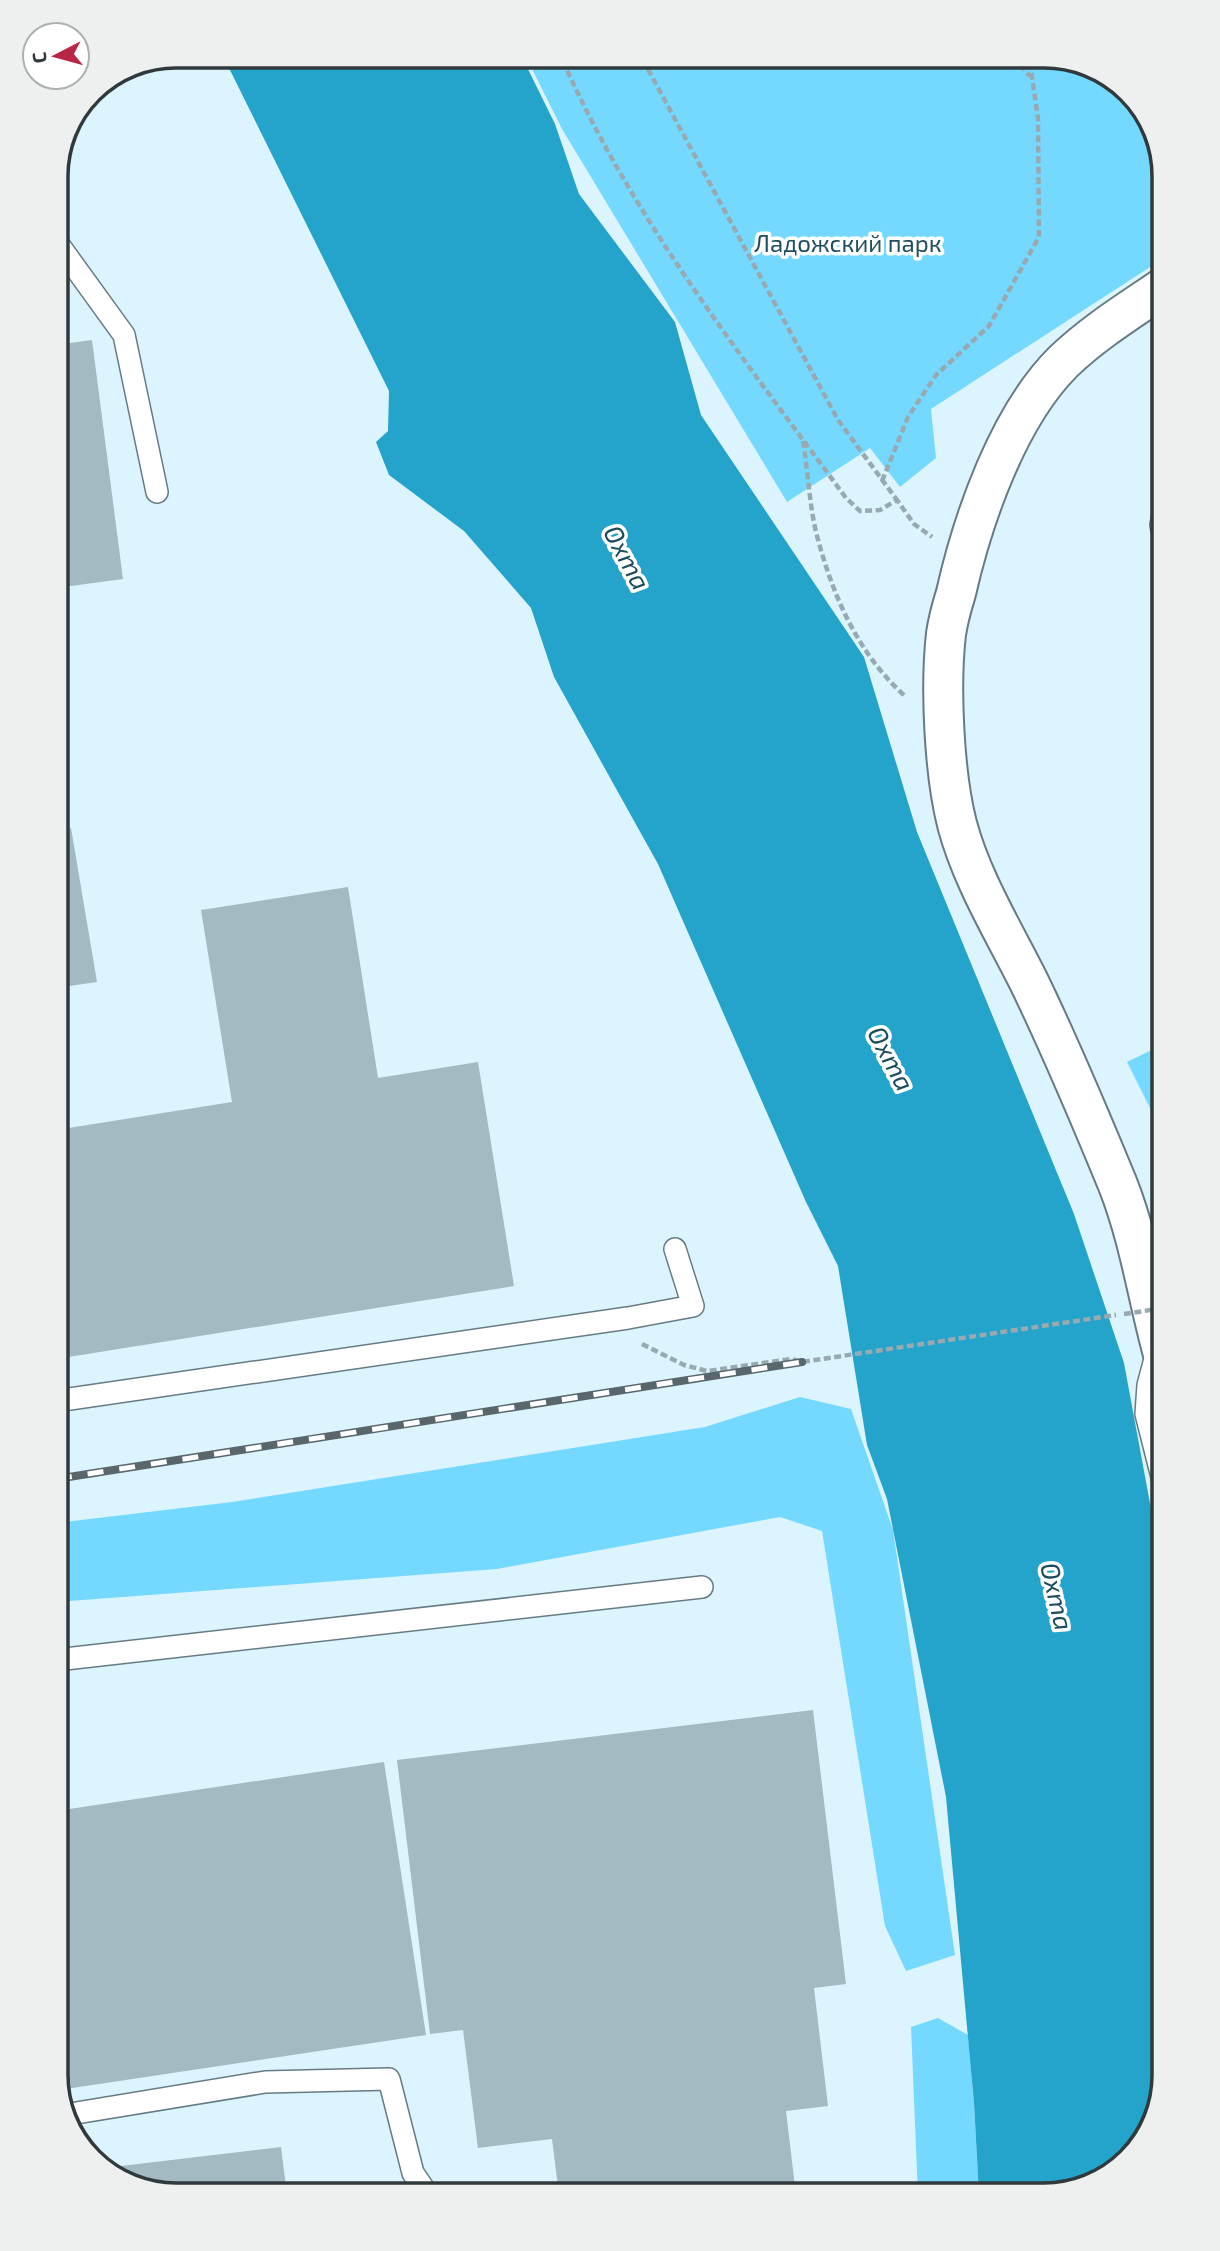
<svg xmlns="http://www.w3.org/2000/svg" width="1220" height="2251" font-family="'Exo 2',sans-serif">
<rect width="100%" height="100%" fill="#dcf4fe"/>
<!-- green -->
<g fill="#75d9ff">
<path d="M1052,56L1111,77L1155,130L1164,177V258L931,409L936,458L900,487L870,448L787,502L562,129L528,61Z"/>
<path d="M1164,1044V1136L1127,1062Z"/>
<path d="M800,1397L851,1409L893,1530L955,1955L906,1971L885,1926L822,1531L780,1517L497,1569L56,1602V1523L232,1502L705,1427Z"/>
<path d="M938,2018L968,2035L974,2104L979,2195H918L911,2027Z"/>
</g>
<!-- water -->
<path fill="#24a3cb" d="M524,61L555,124L579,194L675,322L701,415L864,657L917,832L1074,1214L1124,1363L1164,1579V2075L1143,2142L1090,2186L1043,2195H979L974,2103L946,1797L887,1499L867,1445L838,1266L806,1202L658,864L554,677L531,608L464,531L389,475L376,442L388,431L389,391L227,64Z"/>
<!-- building -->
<g fill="#a3bac3">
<path d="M92,340L123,579L56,588V345Z"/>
<path d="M71,828L97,982L56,988V830Z"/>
<path d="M348,887L378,1078L478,1062L514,1286L56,1359V1130L232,1102L201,910Z"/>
<path d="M813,1710L846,1984L814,1988L828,2106L786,2111L796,2195H559L552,2139L478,2148L463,2030L430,2034L397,1760Z"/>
<path d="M384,1762L426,2035L59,2090L56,2074V1811Z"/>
<path d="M281,2147L287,2195H169L109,2174L104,2168Z"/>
</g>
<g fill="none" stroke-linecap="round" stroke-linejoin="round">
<defs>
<g id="lane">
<path d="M56,241L124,335L157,492"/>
<path d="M1164,539L1161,525L1164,510"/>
<path d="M1159,1344L1148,1385L1146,1414L1164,1485"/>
<path d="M56,1401L628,1318L693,1306L675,1249"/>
<path d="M56,1660L702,1587"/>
<path d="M64,2115L265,2082L389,2079L413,2173L428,2195"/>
</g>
<path id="street" d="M1164,1358C1148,1301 1140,1241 1118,1185C1090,1117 1061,1048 1029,982C1004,932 971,878 957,824C944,773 940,687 946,634C948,620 952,606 956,593C973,518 1008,417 1063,362C1093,333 1130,310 1164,287"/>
</defs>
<!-- lane casing -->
<use href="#lane" stroke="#667b84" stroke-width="24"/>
<!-- street casing -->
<use href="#street" stroke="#667b84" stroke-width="42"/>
<!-- path -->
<g stroke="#97aab1" stroke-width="4.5" stroke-dasharray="7 3.5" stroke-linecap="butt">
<path d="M1013,57L1030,76"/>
<path d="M643,60L838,420L897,500"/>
<path d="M563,61C633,220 744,359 846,498L860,511L880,510L897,500L914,524L932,537"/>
<path d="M803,441C808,471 809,502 816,532C832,594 857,653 905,696"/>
<path d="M882,481L908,417L936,375L989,326L1039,237L1038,118L1029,57"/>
<path d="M642,1344L684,1365L707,1371L791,1359L802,1362L1116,1315"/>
</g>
<!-- lane -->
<use href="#lane" stroke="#fff" stroke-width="21"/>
<!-- street -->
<use href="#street" stroke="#fff" stroke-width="38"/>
<defs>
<path id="rail" d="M56,1479L802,1362"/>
</defs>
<!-- rail casing -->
<use href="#rail" stroke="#59666b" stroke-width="8"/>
<!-- rail -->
<use href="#rail" stroke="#fff" stroke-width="5" stroke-dasharray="16" stroke-linecap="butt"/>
<!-- path-bridge -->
<path stroke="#97aab1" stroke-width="4.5" stroke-dasharray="7 3.5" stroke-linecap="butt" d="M1124,1314L1164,1308"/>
</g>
<g text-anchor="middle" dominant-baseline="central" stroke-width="7" stroke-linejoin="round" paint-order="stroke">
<!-- park labels -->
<g font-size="24" fill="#1e4e60" stroke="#fff">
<text x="848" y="242">Ладожский парк</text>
</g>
<!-- water labels -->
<g font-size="26" font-style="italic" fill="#1b4c5d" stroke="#fff">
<text transform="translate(628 557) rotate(62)">Охта</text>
<text transform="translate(892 1058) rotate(62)">Охта</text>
<text transform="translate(1058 1596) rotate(77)">Охта</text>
</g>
</g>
<!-- crop -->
<path d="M0 0H1220V2251H0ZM176 68H1044A108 108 0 0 1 1152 176V2075A108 108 0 0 1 1044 2183H176A108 108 0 0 1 68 2075V176A108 108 0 0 1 176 68Z" fill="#eeefef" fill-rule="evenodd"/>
<path fill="none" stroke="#303a3d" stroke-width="3.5" d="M176 68H1044A108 108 0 0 1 1152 176V2075A108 108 0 0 1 1044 2183H176A108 108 0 0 1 68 2075V176A108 108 0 0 1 176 68Z"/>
<!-- north arrow -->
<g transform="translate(56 56) rotate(264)"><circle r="33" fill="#ffffff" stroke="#acb0b1" stroke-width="2"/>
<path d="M0-5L12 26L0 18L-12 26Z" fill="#b72645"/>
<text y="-10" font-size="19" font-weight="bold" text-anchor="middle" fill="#303a3d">С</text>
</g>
</svg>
